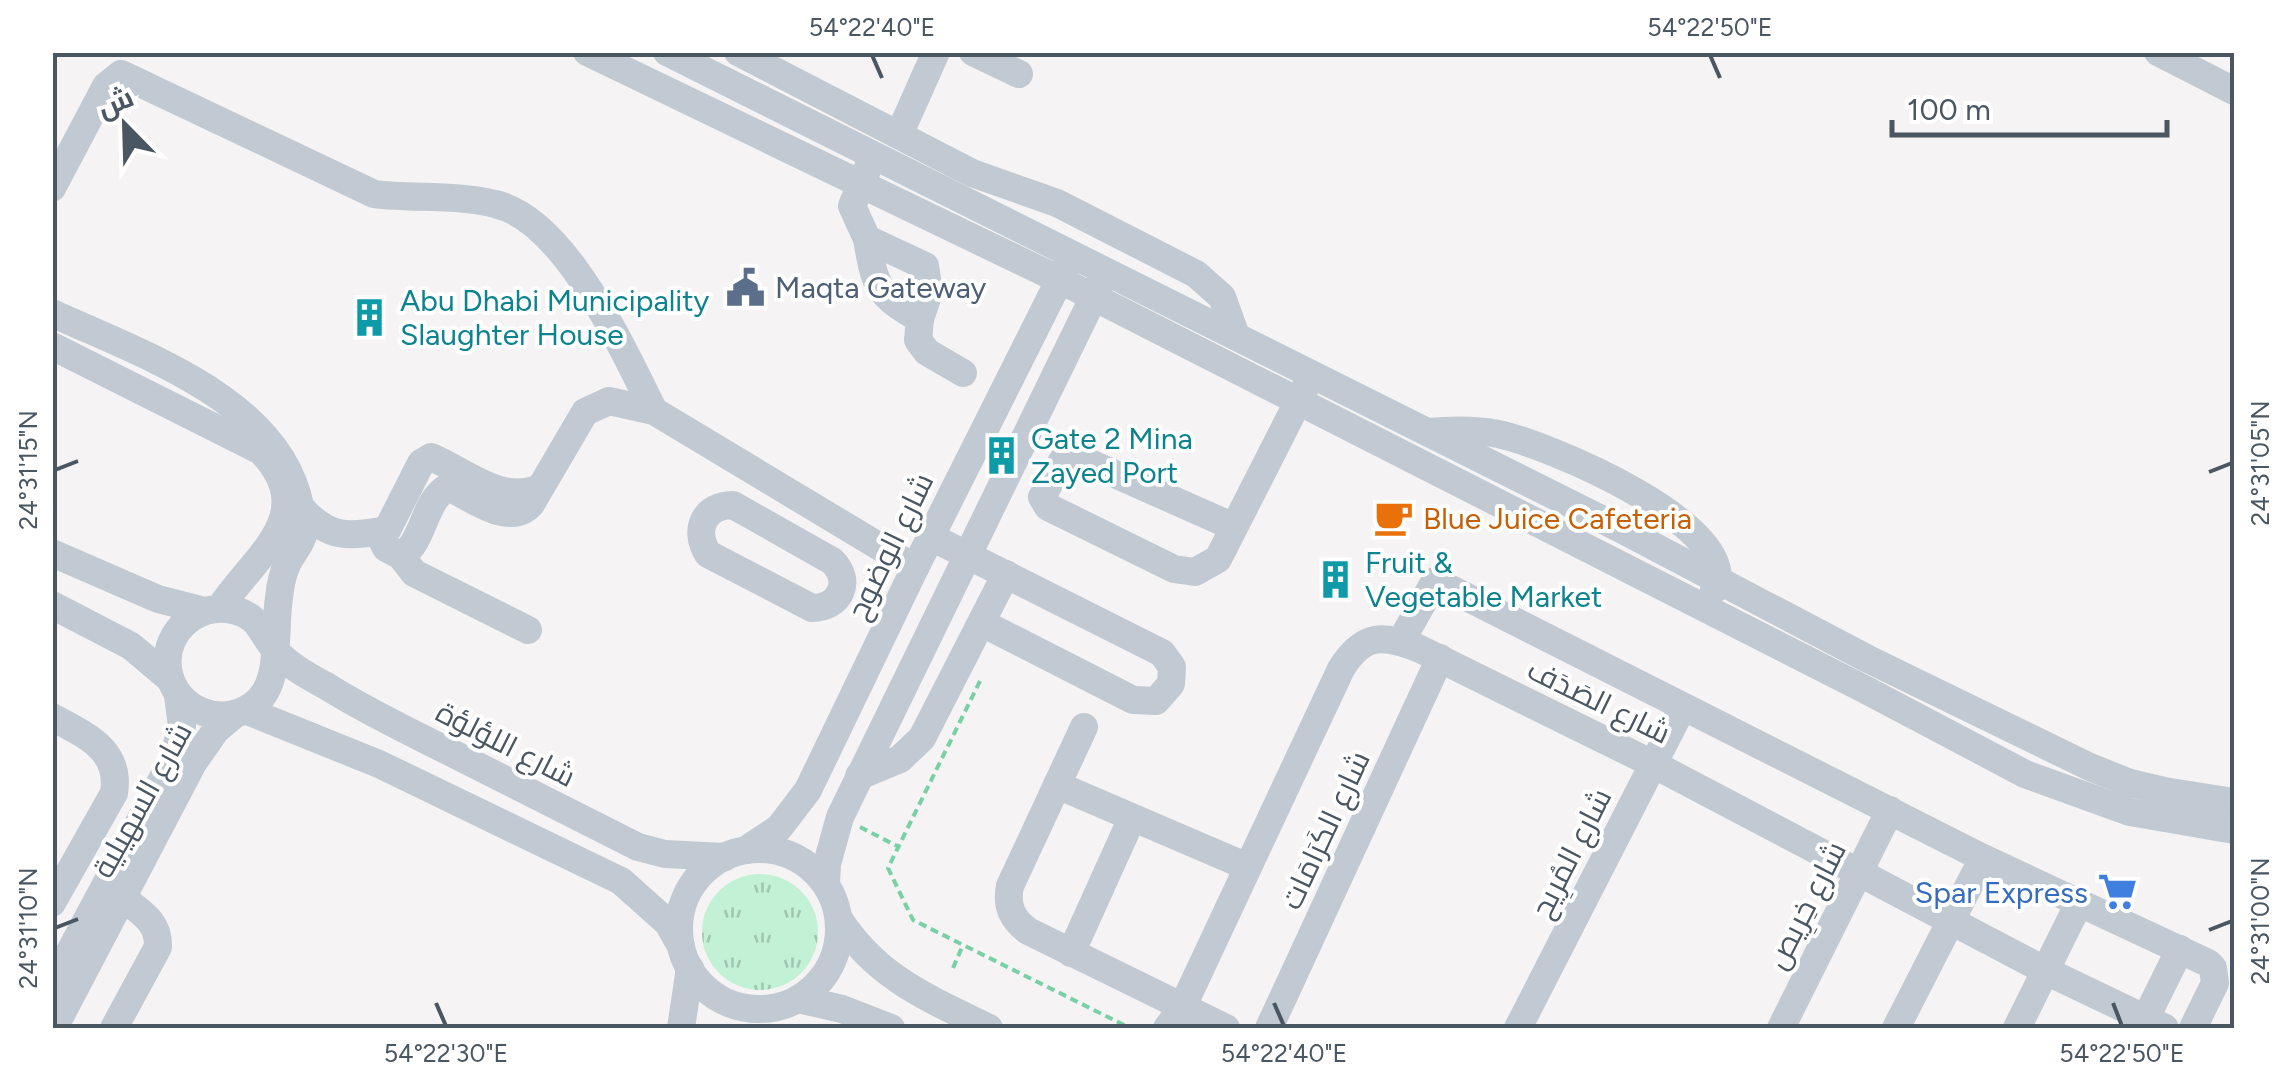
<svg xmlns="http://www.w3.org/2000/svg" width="2287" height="1081" font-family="Figtree,Cairo,sans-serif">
<defs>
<pattern id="grass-tufts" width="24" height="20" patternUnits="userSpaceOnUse" patternTransform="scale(2.5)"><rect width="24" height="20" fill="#c3f1d5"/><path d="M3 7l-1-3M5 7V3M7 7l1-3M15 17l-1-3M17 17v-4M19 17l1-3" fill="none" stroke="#a0c6b0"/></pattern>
</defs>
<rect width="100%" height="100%" fill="#f5f3f3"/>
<!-- grass -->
<circle fill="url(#grass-tufts)" cx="760" cy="932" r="58"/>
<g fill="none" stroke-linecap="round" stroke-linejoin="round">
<!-- path -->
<g stroke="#7ad0a6" stroke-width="4" stroke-dasharray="8 5" stroke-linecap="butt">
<path d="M980,681L888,868L913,920L1130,1028"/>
<path d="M860,827L899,847"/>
<path d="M953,968L963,945"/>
</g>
<!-- minor -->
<g stroke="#c1cad2" stroke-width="28">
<path d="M587,52L1060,280L1866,690L2025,774L2130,812L2234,830"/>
<path d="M667,52L1619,528L1868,659L2090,767L2130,783L2164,791L2234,802"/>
<path d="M738,52L972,173L1057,203L1196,274L1222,297L1236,336"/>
<path d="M973,52L1019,74"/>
<path d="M2158,52L2234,91"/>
<path d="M899,135L936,52"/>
<path d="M867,170L852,206L867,239L925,266L929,292L920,319L918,340L927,352L963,373"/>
<path d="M52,188L106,86L121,74L374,194C414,199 455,194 495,204C566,220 624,352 654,411"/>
<path d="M867,239C875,286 877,295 920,319"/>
<path d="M52,313C140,354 279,399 300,506C302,512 305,521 305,528C303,541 294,551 288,562C283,572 280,587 279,598C274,629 281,678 259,700C227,732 173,711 168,668C163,630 201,600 237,611C258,617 261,632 273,647C285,664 310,677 328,687C366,711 408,731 448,751C512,783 575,815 638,847L665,854L725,857"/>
<path d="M52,346L261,451C322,515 254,556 220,608"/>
<path d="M1428,432C1451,430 1474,429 1498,434C1544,443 1746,527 1714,590"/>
<path d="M539,488C502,505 465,471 431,457L421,463L382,540L386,548L401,556C425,541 423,501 448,487C473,498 509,528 531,504L585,412L609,401L654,411L915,568"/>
<path d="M733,505L832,561C853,581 840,608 812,608L708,554C693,530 704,505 733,505Z"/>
<path d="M301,508C329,539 348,537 387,530"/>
<path d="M1234,527L1072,455L1062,461L1042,497L1048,507L1174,569L1195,572L1218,559L1306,386"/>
<path d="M931,537L1162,653L1172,667L1171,684L1156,701L1133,700L982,623"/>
<path d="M52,553L158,599L205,611"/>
<path d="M401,556L414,573L528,630"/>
<path d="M52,605L131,646L169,678"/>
<path d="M1401,641L1435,581L1983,858L2208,963L2213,968L2215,983L2193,1028"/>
<path d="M245,710L379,764L621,881L668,923L681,946"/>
<path d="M52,717C85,735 121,749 114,793L52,903"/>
<path d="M1084,727L1010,886C1006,906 1012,919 1028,931L1226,1028"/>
<path d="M859,776L900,759L922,738L1006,574"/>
<path d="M1057,785L1248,867"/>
<circle cx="759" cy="929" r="80"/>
<path d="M746,850L779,828L808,790L915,568L1067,265"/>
<path d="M826,884L827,864L840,817L1101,282"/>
<path d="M839,919C877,978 928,998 989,1028"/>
<path d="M1071,953L1132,818"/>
<path d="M52,985L173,759L182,726L178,696"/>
<path d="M798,999L842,1009L891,1028"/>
<path d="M54,1028L193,763L216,730L235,714"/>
<path d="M114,1028L158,947C159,922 142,913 124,899"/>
<path d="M681,1028L690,968"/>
<path d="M1167,1028L1182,1008L1341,669C1363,633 1383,634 1420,649L1653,764L2046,971L2165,1028"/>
<path d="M1269,1028L1440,658"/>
<path d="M1518,1028L1682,708"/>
<path d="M1781,1028L1890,810"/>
<path d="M1896,1028L1983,858"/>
<path d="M2017,1028L2079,903"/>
<path d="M2141,1028L2180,949"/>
</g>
</g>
<!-- ticks -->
<path fill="none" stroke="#4a5661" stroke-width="4" d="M872,55L882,78M1710,55L1720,78M55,470L78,461M2209,472L2232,463M55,928L78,919M2209,930L2232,921M436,1003L446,1026M1274,1003L1284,1026M2113,1003L2122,1026"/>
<!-- icons -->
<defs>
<symbol id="civic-bare" viewBox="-9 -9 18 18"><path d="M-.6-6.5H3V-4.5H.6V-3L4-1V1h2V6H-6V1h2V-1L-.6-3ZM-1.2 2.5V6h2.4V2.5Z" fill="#5c6f8a" stroke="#fff" stroke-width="2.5" paint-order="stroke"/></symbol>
<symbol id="building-bare" viewBox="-9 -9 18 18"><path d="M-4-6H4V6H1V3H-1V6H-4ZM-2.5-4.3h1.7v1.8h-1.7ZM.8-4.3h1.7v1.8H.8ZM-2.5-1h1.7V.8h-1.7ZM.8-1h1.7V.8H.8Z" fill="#0f9aa8" stroke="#fff" stroke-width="2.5" paint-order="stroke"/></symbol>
<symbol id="cafe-bare" viewBox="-9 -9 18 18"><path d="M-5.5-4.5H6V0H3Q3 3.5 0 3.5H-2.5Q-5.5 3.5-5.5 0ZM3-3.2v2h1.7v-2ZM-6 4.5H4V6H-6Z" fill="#e8710a" stroke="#fff" stroke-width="2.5" paint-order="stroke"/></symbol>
<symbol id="supermarket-bare" viewBox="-9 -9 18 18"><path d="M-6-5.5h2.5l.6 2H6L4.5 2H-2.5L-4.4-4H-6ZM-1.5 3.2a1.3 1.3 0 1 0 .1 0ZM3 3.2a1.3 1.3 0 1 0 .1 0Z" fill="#3f7fe0" stroke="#fff" stroke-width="2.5" paint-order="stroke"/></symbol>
</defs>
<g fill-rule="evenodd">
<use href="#civic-bare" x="718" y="260" width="55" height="55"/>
<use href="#building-bare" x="342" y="290" width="55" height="55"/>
<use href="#building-bare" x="974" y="428" width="55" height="55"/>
<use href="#cafe-bare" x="1366" y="490" width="55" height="55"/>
<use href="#building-bare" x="1308" y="552" width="55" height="55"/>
<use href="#supermarket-bare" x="2090" y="864" width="55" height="55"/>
</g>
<g text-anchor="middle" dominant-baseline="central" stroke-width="8" stroke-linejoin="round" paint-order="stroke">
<!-- service labels -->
<g font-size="30" fill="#4e5e75" stroke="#fff" text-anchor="start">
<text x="775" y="287">Maqta Gateway</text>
</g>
<!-- culture labels -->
<g font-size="30" fill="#0d838f" stroke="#fff" text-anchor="start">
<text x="400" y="300">Abu Dhabi Municipality<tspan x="400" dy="34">Slaughter House</tspan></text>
<text x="1031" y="438">Gate 2 Mina<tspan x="1031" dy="34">Zayed Port</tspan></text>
<text x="1365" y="562">Fruit &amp;<tspan x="1365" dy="34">Vegetable Market</tspan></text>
</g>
<!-- food labels -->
<g font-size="30" fill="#c56008" stroke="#fff" text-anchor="start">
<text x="1423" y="518">Blue Juice Cafeteria</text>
</g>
<!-- street labels -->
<g font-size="30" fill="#4a5661" stroke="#fff">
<text transform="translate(890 546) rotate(-64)">شارع الوضوح</text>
<text transform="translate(1599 701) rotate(26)">شارع الصَدَف</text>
<text transform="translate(506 744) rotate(27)">شارع اللؤلؤة</text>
<text transform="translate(142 800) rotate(-61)">شارع السهيلية</text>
<text transform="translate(1325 830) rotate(-65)">شارع الكَرَامَات</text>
<text transform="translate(1571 853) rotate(-63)">شارع المُرِيح</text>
<text transform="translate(1806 905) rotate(-63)">شارع خِرِيص</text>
</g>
<!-- shop labels -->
<g font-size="30" fill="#366cbe" stroke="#fff" text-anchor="end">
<text x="2088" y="892">Spar Express</text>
</g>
</g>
<!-- border -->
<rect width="2287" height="1081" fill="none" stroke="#ffffff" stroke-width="110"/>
<!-- north arrow -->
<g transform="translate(125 125) rotate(337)" stroke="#ffffff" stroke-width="8" paint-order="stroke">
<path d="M0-8L18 38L0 25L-18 38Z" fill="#4a5661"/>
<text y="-15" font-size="28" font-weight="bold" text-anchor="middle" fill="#4a5661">ش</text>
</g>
<!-- scale -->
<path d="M1892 120v15h275v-15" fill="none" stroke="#4a5661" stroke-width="5"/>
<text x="1907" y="120" font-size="30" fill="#4a5661" stroke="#ffffff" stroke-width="8" paint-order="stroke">100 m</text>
<rect x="55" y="55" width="2177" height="971" fill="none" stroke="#4a5661" stroke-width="4"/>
<g font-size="25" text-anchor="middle" fill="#4a5661">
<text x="872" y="36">54°22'40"E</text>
<text x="1710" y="36">54°22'50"E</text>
<text transform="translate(2260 463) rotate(-90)" y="9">24°31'05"N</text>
<text transform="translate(28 470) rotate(-90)" y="9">24°31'15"N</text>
<text transform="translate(2260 921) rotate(-90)" y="9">24°31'00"N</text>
<text transform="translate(28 928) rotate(-90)" y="9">24°31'10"N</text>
<text x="446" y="1062">54°22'30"E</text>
<text x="1284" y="1062">54°22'40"E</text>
<text x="2122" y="1062">54°22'50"E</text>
</g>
</svg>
